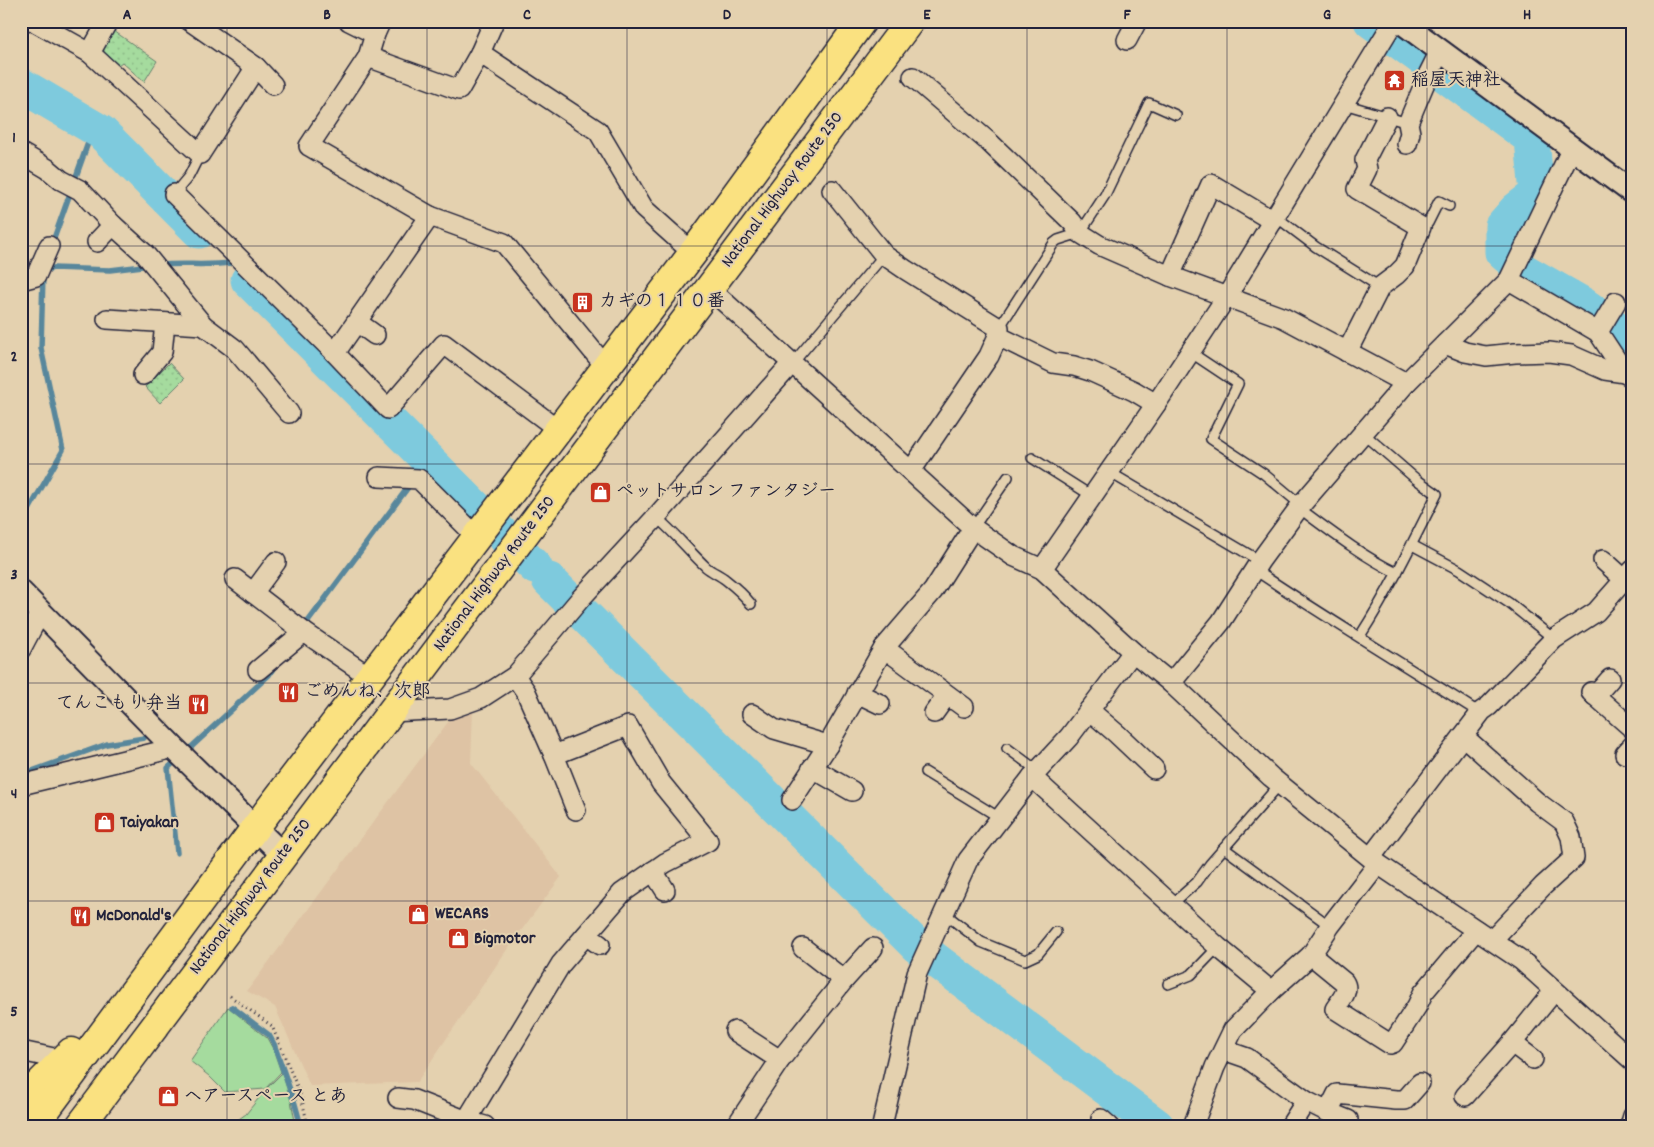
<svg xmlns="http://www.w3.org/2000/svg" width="1654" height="1147" font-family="Dekko,'Klee One',sans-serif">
<defs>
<pattern id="park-dots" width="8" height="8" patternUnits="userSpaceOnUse" patternTransform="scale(1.25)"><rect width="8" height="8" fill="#a5db9e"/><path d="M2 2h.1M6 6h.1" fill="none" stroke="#8ebc89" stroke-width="1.8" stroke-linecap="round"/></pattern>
</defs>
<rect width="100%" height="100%" fill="#e4d1af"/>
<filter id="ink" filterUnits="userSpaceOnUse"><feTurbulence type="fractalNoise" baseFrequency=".02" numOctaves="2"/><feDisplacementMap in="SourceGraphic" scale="10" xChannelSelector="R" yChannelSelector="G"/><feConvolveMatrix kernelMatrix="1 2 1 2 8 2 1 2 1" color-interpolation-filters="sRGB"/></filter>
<g filter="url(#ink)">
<!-- built -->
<path fill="#dec3a4" d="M473,709L471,763L561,877L506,951L417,1082L310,1086L275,1007L247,991L451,718Z"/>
<!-- grass -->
<g fill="#a5db9e" stroke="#647e6c">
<path d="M228,1007L267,1038L273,1049L281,1072L265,1089L225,1092L209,1076L190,1061Z"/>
<path d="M282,1073L291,1101L296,1126H229L246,1114L266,1089Z"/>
</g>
<!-- park -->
<g fill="url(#park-dots)" stroke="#647e6c">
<path d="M111,29L157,61L144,82L122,62L118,65L104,54L103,41Z"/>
<path d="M169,363L184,379L160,403L145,387Z"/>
</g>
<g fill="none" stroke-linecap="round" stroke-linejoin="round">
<!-- stream -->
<g stroke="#59879c" stroke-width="5.5">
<path d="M21,92L52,110L89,140L52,244"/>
<path d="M160,265C183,263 208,266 231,263"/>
<path d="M43,271L53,268L110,270L151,265"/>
<path d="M418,475L428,461"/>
<path d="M21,524L63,450L41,348L43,275"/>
<path d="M304,627L412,482"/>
<path d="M186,752L269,675L274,667"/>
<path d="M21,775L107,744L144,738"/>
<path d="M177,853L168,768L179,758"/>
<path d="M232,1007L269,1035L274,1044L295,1104L301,1126"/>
</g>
<!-- river -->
<g stroke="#7ecadd" stroke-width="35">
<path d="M1371,21L1532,139L1537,194L1516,210L1502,226V252L1524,271L1584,305L1621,331L1633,337"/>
<path d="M21,85L101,132L199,231"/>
<path d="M248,280L535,567"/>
<path d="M549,580L917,946L1157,1126"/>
</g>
<defs>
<g id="service">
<path d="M1344,104L1408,123"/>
<path d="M174,194L189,176L200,154"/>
<path d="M1275,216L1316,247L1380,287"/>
<path d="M1421,227L1428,223L1439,201L1449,206"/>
<path d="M999,328L1054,243L1058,240L1080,233L1105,195L1149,103L1176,115"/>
<path d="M1190,352L1238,384L1211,439L1264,474L1301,505"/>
<path d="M792,363L798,357L884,255"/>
<path d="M1032,458L1092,496"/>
<path d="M1109,472L1260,561"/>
<path d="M1299,508C1330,531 1362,556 1397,573"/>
<path d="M656,517C674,532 689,551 706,567C712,572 720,575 726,580C735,587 744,595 751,604"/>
<path d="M973,528L1008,477"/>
<path d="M1412,545L1459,570L1509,603L1554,639"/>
<path d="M1255,570C1326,618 1400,662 1472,708L1482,711"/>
<path d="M1360,636C1389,591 1413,542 1437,494L1416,479L1363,433"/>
<path d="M1007,748L1038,771"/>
<path d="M925,772L1000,818"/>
<path d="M1224,848L1330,926"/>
<path d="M1171,905L1197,882L1210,864L1280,784"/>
<path d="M944,913L981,942L1025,960L1038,954L1056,932"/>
<path d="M1168,984L1191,975L1218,947"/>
</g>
<g id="minor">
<path d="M33,21L90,53L200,154L256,67L190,21"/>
<path d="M349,21L375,34"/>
<path d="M381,21L375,34L368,57L309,146L430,216"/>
<path d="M1127,40L1137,21"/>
<path d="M90,53L108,21"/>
<path d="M480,53L494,21"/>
<path d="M368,57L459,90L480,53L598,131L644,209L693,253"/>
<path d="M256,67L273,85"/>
<path d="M913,77L990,143L1072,222L1080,233L1099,245L1170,276L1284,318L1406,383"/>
<path d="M1407,144L1410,133L1408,123L1429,73L1440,51"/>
<path d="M21,153L48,169L61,180L80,190L113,225L145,254L203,325L235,349L289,413"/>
<path d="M832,190L884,255L906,270L999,328L998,336L989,356L911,471"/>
<path d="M174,194L331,349L388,409L444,344L559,430"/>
<path d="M97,242L113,225"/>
<path d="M1170,276L1211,184L1273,221"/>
<path d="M21,280L36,276L49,246"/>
<path d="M1509,280L1598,332L1625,373L1631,377"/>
<path d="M710,289L792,363"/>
<path d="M107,319L203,325"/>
<path d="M357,322L375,335"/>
<path d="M1598,332L1616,302"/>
<path d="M998,336L1053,363L1074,366L1090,371L1134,391L1156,404"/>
<path d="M1445,344L1465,352L1486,356L1515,353L1549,352L1571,355L1605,370L1625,373"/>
<path d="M1347,352L1380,287L1396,275L1405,266L1421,227L1357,189L1367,169L1365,160L1387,117"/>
<path d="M335,353L430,216L504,243L606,367"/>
<path d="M143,375L162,352L165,323"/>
<path d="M379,477L419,479L477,537"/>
<path d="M1603,560L1624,579"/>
<path d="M1042,569L1156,404L1227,296L1394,21"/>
<path d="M235,579L304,632"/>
<path d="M253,593L276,562"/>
<path d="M884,648L964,707"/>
<path d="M21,649L41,611"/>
<path d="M258,670L304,632L370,677"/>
<path d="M515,676L526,692L554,755"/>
<path d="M1171,683L1221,622L1260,561L1301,505L1406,383L1509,280L1572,148"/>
<path d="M1591,692L1633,729"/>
<path d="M857,693L880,704"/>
<path d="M1595,696L1610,679"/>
<path d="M1089,710L1117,734L1154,769"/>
<path d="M390,712L450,709L481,698L515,676L581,598L656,517L792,363L973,528L1013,556L1042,569L1133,652L1171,683L1271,777L1378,864L1521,960L1633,1061"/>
<path d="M934,713L947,695"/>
<path d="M752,714L774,729L828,745"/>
<path d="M1463,736L1537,802L1564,822L1571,837L1574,858L1543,886L1492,940"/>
<path d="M1625,754L1633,745"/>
<path d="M812,768L852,791"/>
<path d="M1032,777L1218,947L1271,991"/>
<path d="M21,785L174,748"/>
<path d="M792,800L828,745L884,648L933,591L973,528"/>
<path d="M1371,857L1482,711L1489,706L1554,639L1596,612L1633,570"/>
<path d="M653,871L665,890"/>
<path d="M586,935L600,945"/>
<path d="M803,948L844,980"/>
<path d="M1311,955L1344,982C1350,991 1340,1001 1335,1009L1390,1044L1393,1043L1417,1006L1423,993L1476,930"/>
<path d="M735,1031L780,1060"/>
<path d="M1512,1043L1533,1059"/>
<path d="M1224,1050L1247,1058L1306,1101L1328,1112L1337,1094L1396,1100H1405L1420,1083"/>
<path d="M21,1051L63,1060"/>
<path d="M1465,1096L1512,1043L1554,991"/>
<path d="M398,1098L414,1100L467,1121L485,1126"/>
<path d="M1328,1112L1348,1120V1126"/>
<path d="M1101,1119L1109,1126"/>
<path d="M463,1126L561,964L622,893L665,863L708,841L661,783L628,726L554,755L576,810"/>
<path d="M736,1126L780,1060L844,980L873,948"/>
<path d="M882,1126L917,973L968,860L1032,777L1069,737L1133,652"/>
<path d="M1193,1126L1215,1067L1233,1030L1271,991L1311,955L1330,926L1378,864"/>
<path d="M1290,1126L1306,1101"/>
<path d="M1630,1126L1633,1116"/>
</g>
<g id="tertiary">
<path d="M1400,21L1633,193"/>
<path d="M21,592L174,748L284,856"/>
</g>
<g id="trunk">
<path d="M21,1106L34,1089L71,1052"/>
<path d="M34,1126L255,828L693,253L862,21"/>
<path d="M80,1126L910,21"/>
</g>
</defs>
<!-- service casing -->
<use href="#service" stroke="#22223b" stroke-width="12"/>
<!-- minor casing -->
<use href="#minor" stroke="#22223b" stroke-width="22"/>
<!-- tertiary casing -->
<use href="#tertiary" stroke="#22223b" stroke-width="26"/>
<!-- trunk casing -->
<use href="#trunk" stroke="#22223b" stroke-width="31"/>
<!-- path -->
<path stroke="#22223b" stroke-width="3" stroke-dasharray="1 4" stroke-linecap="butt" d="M230,996L272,1026L301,1096L308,1126"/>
<!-- service -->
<use href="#service" stroke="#e4d1af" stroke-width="9"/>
<!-- minor -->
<use href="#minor" stroke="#e4d1af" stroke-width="19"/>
<!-- tertiary -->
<use href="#tertiary" stroke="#e4d1af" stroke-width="22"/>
<!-- trunk -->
<use href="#trunk" stroke="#fae180" stroke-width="28"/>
</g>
</g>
<!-- grid -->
<path fill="none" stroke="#22223b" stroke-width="1" stroke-opacity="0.55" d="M227,21V1126M427,21V1126M627,21V1126M827,21V1126M1027,21V1126M1227,21V1126M1427,21V1126M21,246H1633M21,464H1633M21,683H1633M21,901H1633"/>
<!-- icons -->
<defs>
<symbol id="temple-square" viewBox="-11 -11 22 22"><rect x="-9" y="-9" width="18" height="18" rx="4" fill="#c8321e" stroke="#e4d1af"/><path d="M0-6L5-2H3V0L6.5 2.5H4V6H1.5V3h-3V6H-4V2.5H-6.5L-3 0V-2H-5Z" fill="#fff"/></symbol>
<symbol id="building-square" viewBox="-11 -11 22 22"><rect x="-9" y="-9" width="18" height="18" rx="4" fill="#c8321e" stroke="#e4d1af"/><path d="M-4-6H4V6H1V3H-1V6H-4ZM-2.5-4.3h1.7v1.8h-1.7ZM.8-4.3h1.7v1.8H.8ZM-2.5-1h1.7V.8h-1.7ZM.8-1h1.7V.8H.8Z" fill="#fff"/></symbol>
<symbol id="shop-square" viewBox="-11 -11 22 22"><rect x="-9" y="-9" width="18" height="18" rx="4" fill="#c8321e" stroke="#e4d1af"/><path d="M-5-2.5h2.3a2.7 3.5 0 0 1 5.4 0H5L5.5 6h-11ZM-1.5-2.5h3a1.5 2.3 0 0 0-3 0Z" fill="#fff"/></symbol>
<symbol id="restaurant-square" viewBox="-11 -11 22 22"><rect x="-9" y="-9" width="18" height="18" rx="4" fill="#c8321e" stroke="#e4d1af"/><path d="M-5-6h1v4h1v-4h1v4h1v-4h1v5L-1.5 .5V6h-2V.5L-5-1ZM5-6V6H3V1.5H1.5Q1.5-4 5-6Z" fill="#fff"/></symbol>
</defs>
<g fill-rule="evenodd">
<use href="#temple-square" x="1382" y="68" width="25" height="25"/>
<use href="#building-square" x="570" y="290" width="25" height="25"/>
<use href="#shop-square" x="588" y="480" width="25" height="25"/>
<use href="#restaurant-square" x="276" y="680" width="25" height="25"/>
<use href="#restaurant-square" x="186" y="692" width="25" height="25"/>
<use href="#shop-square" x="92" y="810" width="25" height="25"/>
<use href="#shop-square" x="406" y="902" width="25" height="25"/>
<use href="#restaurant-square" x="68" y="904" width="25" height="25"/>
<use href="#shop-square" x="446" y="926" width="25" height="25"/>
<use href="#shop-square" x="156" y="1084" width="25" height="25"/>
</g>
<g text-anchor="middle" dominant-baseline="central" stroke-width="4" stroke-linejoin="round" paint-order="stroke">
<!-- poi labels -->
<g font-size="18" font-weight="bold" fill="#22223b" stroke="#e4d1af" text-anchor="start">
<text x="1411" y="81">稲屋天神社</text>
<text x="599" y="302">カギの１１０番</text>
<text x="616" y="492">ペットサロン ファンタジー</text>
<text x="304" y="692">ごめんね、次郎</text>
<text x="182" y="704" text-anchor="end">てんこもり弁当</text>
<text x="120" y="823">Taiyakan</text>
<text x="435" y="914">WECARS</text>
<text x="96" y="916">McDonald's</text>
<text x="474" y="939">Bigmotor</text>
<text x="184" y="1097">ヘアースペース とあ</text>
</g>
<!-- street labels -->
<g font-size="18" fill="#22223b" stroke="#e4d1af">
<text transform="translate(783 190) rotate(-53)">National Highway Route 250</text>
<text transform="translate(495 574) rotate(-53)">National Highway Route 250</text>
<text transform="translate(251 897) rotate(-53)">National Highway Route 250</text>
</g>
</g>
<!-- margin -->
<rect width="1654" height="1147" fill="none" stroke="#e4d1af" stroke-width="55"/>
<rect x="28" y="28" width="1598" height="1092" fill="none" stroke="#22223b" stroke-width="2"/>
<g font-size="16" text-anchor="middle" font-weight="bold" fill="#22223b">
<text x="127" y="19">A</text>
<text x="327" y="19">B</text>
<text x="527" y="19">C</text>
<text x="727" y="19">D</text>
<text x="927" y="19">E</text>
<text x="1127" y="19">F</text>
<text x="1327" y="19">G</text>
<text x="1527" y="19">H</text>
<text x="14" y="142">1</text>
<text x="14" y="361">2</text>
<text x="14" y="579">3</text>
<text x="14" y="798">4</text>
<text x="14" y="1016">5</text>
</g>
</svg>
